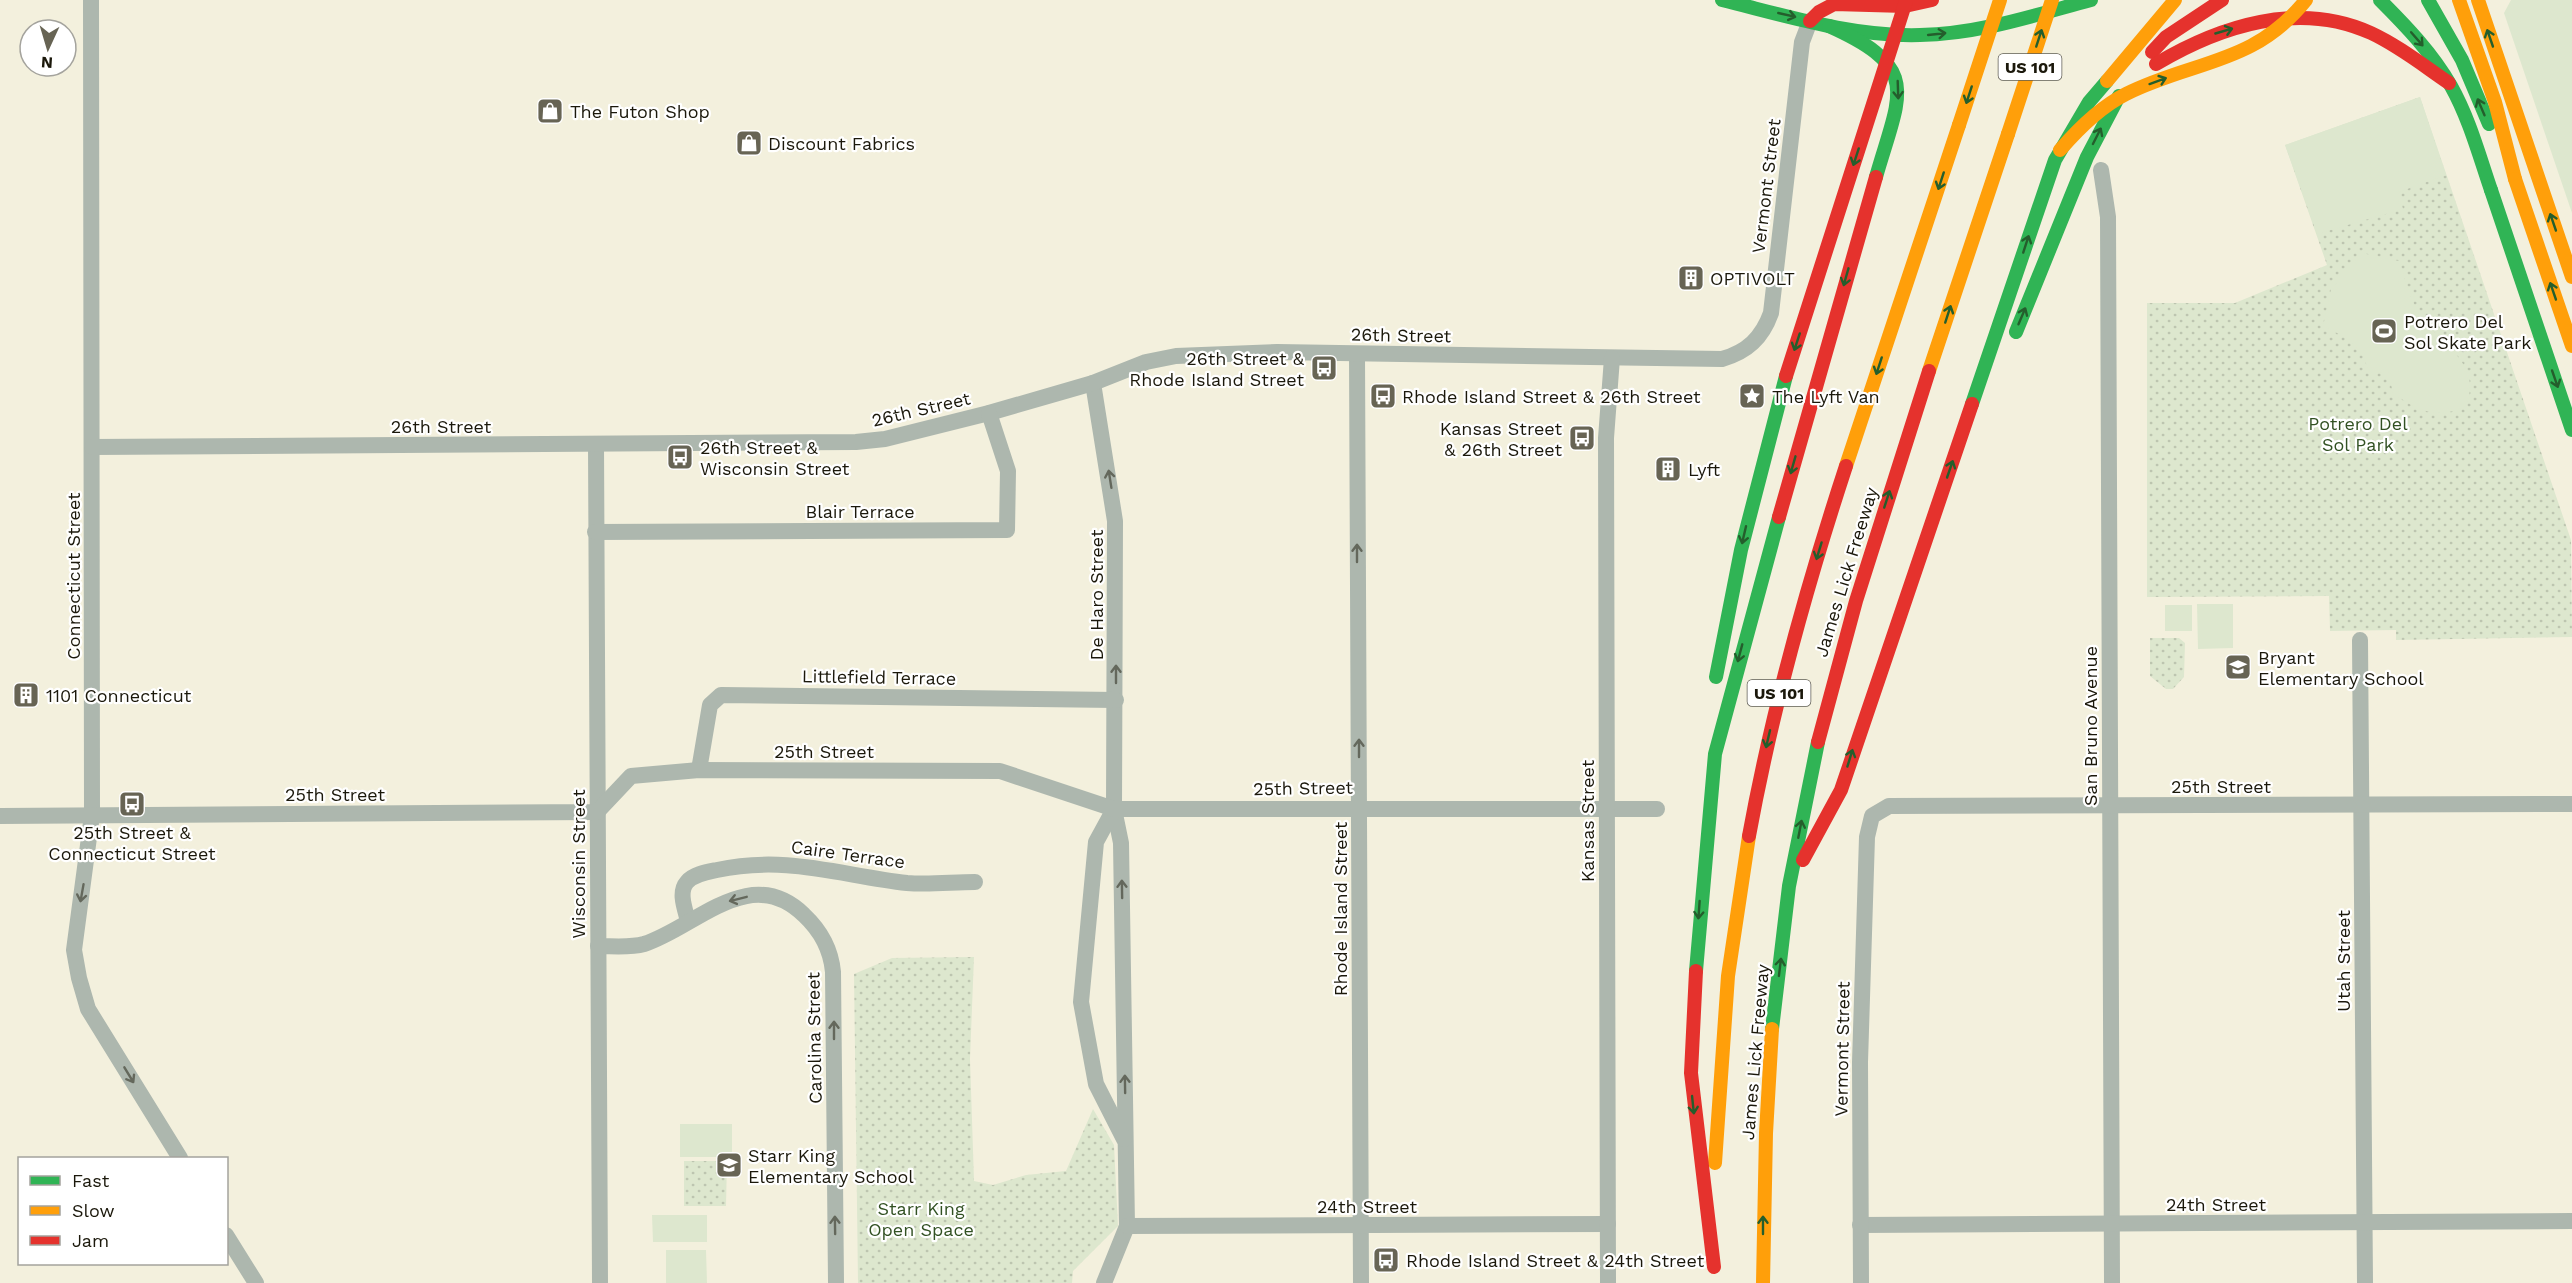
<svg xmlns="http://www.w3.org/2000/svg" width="2572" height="1283" font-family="'Work Sans',sans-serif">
<defs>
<pattern id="grass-dots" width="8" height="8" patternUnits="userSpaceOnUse" patternTransform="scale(1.5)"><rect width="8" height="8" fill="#dde7ce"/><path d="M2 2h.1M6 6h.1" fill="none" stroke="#bdc5b0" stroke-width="1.8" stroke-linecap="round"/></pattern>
</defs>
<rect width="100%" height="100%" fill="#f3f0dd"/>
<!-- grass -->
<g fill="url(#grass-dots)">
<path d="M2420,97L2571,540L2572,637L2396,640V630L2330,631L2329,596L2147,597V303H2235L2327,265L2285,145Z"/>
<path d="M2150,638H2179L2185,643L2184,677L2173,689H2166L2150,676Z"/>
<path d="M974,957L970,1059L974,1181L993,1185L1026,1175L1066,1171L1093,1109L1114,1145L1118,1226L1073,1271L1072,1283H858L854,974L892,958Z"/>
<path d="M684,1161H727L726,1206H684Z"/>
</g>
<!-- garden -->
<g fill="#dde7ce">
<path d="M2511,0H2572V213L2504,13Z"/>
<path d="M2420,97L2446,175L2399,192L2403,209L2317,234L2285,145Z"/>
<path d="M2362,253L2399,261C2405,278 2409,295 2417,310C2437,345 2484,360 2466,406C2438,420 2417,411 2393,393L2388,372L2371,373C2365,367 2367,362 2363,355C2355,341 2337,333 2323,326L2331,289Z"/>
<path d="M2197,604H2233V648L2198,649Z"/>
<rect x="2165" y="605" width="27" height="26"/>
<rect x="680" y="1124" width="52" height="33"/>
<path d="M652,1215H707V1242H653Z"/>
<path d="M666,1250H706L707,1283H666Z"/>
</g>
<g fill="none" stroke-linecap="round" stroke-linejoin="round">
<!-- street -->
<g stroke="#adb7ae" stroke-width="16">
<path d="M91,0L92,815L74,950L79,978L88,1009L180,1158"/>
<path d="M2101,170L2108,217L2112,1283"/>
<path d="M1357,354L1361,1283"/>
<path d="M1093,383L1115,521L1114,809L1121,843L1127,1226L1104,1283"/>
<path d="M596,445L600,1283"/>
<path d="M92,447L856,442L885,439L989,413L1093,383L1146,362L1176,356L1277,352L1722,359C1747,352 1762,338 1771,313L1802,42L1810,21"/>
<path d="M595,532L1007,530L1008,471L989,413"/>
<path d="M2360,640L2365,1283"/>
<path d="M699,770L710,705L721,695L1116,700"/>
<path d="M1114,809L1096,842L1081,1002L1096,1084L1124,1139"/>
<path d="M0,816L597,812L631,776L699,770L1000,771L1114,809H1657"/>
<path d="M688,921C685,909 678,892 687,882C694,874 707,872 717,870C786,855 839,875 907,883C929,885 953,882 975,882"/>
<path d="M598,946C613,946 630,948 644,944C695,928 750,862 804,915C820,930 831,950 833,972L836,1283"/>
<path d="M1860,1225L2572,1221"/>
<path d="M1127,1226L1608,1224"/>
<path d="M226,1235L256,1283"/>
<path d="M1608,1283L1606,438L1612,358"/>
<path d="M1861,1283L1860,1062L1867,837L1872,816L1889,806L2572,804"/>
</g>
<!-- fast -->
<g stroke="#30b455" stroke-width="14">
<path d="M1722,0C1787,16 1853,37 1920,35C1979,34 2035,15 2091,0"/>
<path d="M2380,0C2406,26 2432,53 2451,86C2469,118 2479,155 2491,190"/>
<path d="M2428,0L2462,60L2489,124"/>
<path d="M1829,26C1923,68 1900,93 1876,177"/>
<path d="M2491,190L2572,430"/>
<path d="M2016,332L2087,157L2119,96"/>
<path d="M1972,404L2055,160L2089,102L2107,81"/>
<path d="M1716,677L1741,550L1786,376"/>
<path d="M1696,971L1715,754L1779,517"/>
<path d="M1772,1029L1789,886L1818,742"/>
</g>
<!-- slow -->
<g stroke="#ff9f0a" stroke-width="14">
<path d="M2459,0L2495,102L2515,179"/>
<path d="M2478,0L2572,277"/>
<path d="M2107,81L2175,0"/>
<path d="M2515,179L2572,346"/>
<path d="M1929,371L2008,134"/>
<path d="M1846,466L1959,125"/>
<path d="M1715,1163L1728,976L1749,836"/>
<path d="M1763,1283L1766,1133L1772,1029"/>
</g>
<!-- jam -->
<g stroke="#e5322d" stroke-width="14">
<path d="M1810,21L1819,12L1834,4L1905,6L1932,0"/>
<path d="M2152,52L2166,37L2222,0"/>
<path d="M2156,64C2220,26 2299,0 2371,33C2399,46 2424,66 2449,83"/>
<path d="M1779,517L1876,177"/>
<path d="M1818,742L1856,601L1929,371"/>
<path d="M1749,836C1772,710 1806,588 1846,466"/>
<path d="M1803,860L1841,790L1972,404"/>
<path d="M1696,971L1691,1073L1714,1267"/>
</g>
<!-- slow-bridge -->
<g stroke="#ff9f0a" stroke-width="14">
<path d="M1959,125L2000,0"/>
<path d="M2008,134L2052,0"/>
<path d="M2060,150C2079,128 2100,107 2126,94C2194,60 2254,65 2306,0"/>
</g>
<!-- jam-bridge -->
<path stroke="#e5322d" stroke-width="14" d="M1786,376L1906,1"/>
</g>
<!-- one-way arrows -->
<defs><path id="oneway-shaft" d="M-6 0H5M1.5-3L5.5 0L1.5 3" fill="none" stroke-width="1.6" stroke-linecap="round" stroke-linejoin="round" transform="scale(1.5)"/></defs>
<g stroke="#245e2c">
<use href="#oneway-shaft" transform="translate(1787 15) rotate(13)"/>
<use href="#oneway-shaft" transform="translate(2224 31) rotate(-16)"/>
<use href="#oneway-shaft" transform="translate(1937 34) rotate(-6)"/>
<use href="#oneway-shaft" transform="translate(2039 38) rotate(-72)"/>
<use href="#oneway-shaft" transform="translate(2490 38) rotate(-109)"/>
<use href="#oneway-shaft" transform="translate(2417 39) rotate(49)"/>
<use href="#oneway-shaft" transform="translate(2158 81) rotate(-20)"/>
<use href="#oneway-shaft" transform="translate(1898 90) rotate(88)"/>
<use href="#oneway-shaft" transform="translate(1969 95) rotate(108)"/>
<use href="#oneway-shaft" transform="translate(2481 107) rotate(-113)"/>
<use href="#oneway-shaft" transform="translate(2097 136) rotate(-63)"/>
<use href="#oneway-shaft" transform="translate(1856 157) rotate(108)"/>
<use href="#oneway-shaft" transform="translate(1941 181) rotate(108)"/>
<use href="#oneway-shaft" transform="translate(2553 222) rotate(-109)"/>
<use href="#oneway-shaft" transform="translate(2026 244) rotate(-72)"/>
<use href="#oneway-shaft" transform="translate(1846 277) rotate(106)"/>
<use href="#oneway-shaft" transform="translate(2553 291) rotate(-109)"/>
<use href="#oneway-shaft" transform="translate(1948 314) rotate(-72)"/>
<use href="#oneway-shaft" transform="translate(2022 316) rotate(-67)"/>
<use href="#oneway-shaft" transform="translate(1797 342) rotate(108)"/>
<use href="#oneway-shaft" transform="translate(1879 366) rotate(108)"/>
<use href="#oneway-shaft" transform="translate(2555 379) rotate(71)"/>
<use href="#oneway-shaft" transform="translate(1793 465) rotate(106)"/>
<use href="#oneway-shaft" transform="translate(1950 469) rotate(-71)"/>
<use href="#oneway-shaft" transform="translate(1887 499) rotate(-72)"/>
<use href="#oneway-shaft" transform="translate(1744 535) rotate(103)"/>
<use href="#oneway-shaft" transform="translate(1819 551) rotate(107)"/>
<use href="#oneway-shaft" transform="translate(1740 653) rotate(105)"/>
<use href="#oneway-shaft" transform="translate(1768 739) rotate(103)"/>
<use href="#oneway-shaft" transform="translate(1850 758) rotate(-73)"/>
<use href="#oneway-shaft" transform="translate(1800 829) rotate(-79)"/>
<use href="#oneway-shaft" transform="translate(1699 910) rotate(94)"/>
<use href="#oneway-shaft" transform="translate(1780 967) rotate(-83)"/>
<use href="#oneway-shaft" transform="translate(1693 1105) rotate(84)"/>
<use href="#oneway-shaft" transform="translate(1763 1225) rotate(-90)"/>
</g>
<g stroke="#64685c">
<use href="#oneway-shaft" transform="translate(1110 479) rotate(-99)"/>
<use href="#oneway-shaft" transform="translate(1357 553) rotate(-90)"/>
<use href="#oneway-shaft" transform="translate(1116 674) rotate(-90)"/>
<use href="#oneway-shaft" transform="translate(1359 748) rotate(-90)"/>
<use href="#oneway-shaft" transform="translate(1122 889) rotate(-91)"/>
<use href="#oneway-shaft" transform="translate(82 893) rotate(100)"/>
<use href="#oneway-shaft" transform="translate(738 899) rotate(166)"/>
<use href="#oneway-shaft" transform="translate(834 1030) rotate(-90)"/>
<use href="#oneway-shaft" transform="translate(129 1075) rotate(59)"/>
<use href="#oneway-shaft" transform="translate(1125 1084) rotate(-91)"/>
<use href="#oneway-shaft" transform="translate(835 1225) rotate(-91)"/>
</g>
<!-- icons -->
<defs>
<symbol id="shop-square" viewBox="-11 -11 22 22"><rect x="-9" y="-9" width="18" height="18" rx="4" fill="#676454" stroke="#fff"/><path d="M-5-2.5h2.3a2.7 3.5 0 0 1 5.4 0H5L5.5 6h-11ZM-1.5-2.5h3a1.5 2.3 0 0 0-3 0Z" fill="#fff"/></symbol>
<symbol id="building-square" viewBox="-11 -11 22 22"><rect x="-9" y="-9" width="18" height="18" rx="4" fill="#676454" stroke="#fff"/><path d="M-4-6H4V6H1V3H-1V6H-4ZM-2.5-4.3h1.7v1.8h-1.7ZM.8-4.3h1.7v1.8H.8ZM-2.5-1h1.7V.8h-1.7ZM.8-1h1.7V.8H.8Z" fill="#fff"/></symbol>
<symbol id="stadium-square" viewBox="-11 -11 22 22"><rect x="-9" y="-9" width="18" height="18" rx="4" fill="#676454" stroke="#fff"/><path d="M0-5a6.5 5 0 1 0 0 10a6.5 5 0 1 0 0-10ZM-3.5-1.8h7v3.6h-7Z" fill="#fff"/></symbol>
<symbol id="bus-square" viewBox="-11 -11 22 22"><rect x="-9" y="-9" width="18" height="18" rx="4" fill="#676454" stroke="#fff"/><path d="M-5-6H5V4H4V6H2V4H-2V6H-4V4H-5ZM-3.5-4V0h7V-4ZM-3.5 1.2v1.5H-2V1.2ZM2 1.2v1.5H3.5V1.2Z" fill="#fff"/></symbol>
<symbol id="sight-square" viewBox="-11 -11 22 22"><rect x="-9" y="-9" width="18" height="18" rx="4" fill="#676454" stroke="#fff"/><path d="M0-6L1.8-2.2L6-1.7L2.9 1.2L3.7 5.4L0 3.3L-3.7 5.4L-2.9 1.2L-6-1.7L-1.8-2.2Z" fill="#fff"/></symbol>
<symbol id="school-square" viewBox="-11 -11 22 22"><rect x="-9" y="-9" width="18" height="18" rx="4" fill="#676454" stroke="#fff"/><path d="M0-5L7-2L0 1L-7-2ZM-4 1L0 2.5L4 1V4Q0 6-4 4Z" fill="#fff"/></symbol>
</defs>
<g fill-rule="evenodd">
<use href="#shop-square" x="535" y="96" width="30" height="30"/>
<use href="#shop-square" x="734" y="128" width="30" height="30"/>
<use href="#building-square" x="1676" y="263" width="30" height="30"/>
<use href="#stadium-square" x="2369" y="316" width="30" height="30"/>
<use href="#bus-square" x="1309" y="353" width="30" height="30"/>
<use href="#bus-square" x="1368" y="381" width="30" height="30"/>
<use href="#sight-square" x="1737" y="381" width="30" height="30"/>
<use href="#bus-square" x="1567" y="423" width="30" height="30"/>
<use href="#bus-square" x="665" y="442" width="30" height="30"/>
<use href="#building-square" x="1653" y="454" width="30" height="30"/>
<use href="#school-square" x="2223" y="652" width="30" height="30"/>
<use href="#building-square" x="11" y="680" width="30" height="30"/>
<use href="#bus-square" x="117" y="789" width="30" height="30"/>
<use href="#school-square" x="714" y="1150" width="30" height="30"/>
<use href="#bus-square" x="1371" y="1245" width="30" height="30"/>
</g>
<g text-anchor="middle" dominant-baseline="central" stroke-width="4.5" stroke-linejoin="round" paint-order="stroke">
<!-- shield labels -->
<g fill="#fff" stroke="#5f5d54" stroke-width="1.5">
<rect x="1998.5" y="54" width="63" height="26" rx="4.5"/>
<rect x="1747.5" y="680" width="63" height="26" rx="4.5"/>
</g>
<g font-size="16" font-weight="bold" fill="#1b180b">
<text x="2030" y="67">US 101</text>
<text x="1779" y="693">US 101</text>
</g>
<!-- poi labels -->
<g font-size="18" fill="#1b180b" stroke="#fff" text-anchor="start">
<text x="570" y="111">The Futon Shop</text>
<text x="768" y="143">Discount Fabrics</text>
<text x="1710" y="278">OPTIVOLT</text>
<text x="2404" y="321">Potrero Del<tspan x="2404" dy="21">Sol Skate Park</tspan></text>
<text x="1304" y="358" text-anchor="end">26th Street &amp;<tspan x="1304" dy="21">Rhode Island Street</tspan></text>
<text x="1402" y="396">Rhode Island Street &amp; 26th Street</text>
<text x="1772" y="396">The Lyft Van</text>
<text x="1562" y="428" text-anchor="end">Kansas Street<tspan x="1562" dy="21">&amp; 26th Street</tspan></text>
<text x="700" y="447">26th Street &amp;<tspan x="700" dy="21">Wisconsin Street</tspan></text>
<text x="1688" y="469">Lyft</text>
<text x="2258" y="657">Bryant<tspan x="2258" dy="21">Elementary School</tspan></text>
<text x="46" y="695">1101 Connecticut</text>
<text x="132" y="832" text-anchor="middle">25th Street &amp;<tspan x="132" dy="21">Connecticut Street</tspan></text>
<text x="748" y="1155">Starr King<tspan x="748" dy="21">Elementary School</tspan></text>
<text x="1406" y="1260">Rhode Island Street &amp; 24th Street</text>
</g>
<!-- street labels -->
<g font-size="18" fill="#1b180b" stroke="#fff">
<text transform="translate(1766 186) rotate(-83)">Vermont Street</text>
<text transform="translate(1401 335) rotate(1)">26th Street</text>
<text transform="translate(921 409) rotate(-13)">26th Street</text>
<text x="441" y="426">26th Street</text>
<text x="860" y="511">Blair Terrace</text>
<text transform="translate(1846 572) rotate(-73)">James Lick Freeway</text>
<text transform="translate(73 576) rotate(-90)">Connecticut Street</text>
<text transform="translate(1096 595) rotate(-90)">De Haro Street</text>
<text transform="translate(879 677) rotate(1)">Littlefield Terrace</text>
<text transform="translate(2090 726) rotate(-90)">San Bruno Avenue</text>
<text x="824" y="751">25th Street</text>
<text x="2221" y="786">25th Street</text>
<text transform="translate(1303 788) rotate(-1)">25th Street</text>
<text x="335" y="794">25th Street</text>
<text transform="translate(1587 821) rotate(-90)">Kansas Street</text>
<text transform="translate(848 854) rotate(8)">Caire Terrace</text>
<text transform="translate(578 864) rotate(-90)">Wisconsin Street</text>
<text transform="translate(1340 909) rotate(-90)">Rhode Island Street</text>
<text transform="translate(2343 961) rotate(-90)">Utah Street</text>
<text transform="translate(814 1038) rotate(-91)">Carolina Street</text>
<text transform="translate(1842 1049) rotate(-89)">Vermont Street</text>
<text transform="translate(1755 1052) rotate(-85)">James Lick Freeway</text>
<text x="2216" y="1204">24th Street</text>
<text x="1367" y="1206">24th Street</text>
</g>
<!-- park labels -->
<g font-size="18" fill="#325123" stroke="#fff">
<text x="2358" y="423">Potrero Del<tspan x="2358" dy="21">Sol Park</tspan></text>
<text x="921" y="1208">Starr King<tspan x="921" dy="21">Open Space</tspan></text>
</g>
</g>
<!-- legend -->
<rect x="18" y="1157" width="210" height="108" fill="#ffffff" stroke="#a4a39d" stroke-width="1.5"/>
<rect x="30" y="1176" width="30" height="9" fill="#30b455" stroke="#a4a39d" stroke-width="1.5"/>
<text x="72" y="1187" font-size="18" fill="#1b180b">Fast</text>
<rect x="30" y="1206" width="30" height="9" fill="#ff9f0a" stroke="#a4a39d" stroke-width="1.5"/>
<text x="72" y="1217" font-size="18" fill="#1b180b">Slow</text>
<rect x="30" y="1236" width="30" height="9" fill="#e5322d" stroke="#a4a39d" stroke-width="1.5"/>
<text x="72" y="1247" font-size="18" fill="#1b180b">Jam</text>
<!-- north arrow -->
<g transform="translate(48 48) rotate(184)"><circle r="28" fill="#ffffff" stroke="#a4a39d" stroke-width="1.5"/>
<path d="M0-4.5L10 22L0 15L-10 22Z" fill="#676454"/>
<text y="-9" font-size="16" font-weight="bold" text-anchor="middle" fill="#1b180b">N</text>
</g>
</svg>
